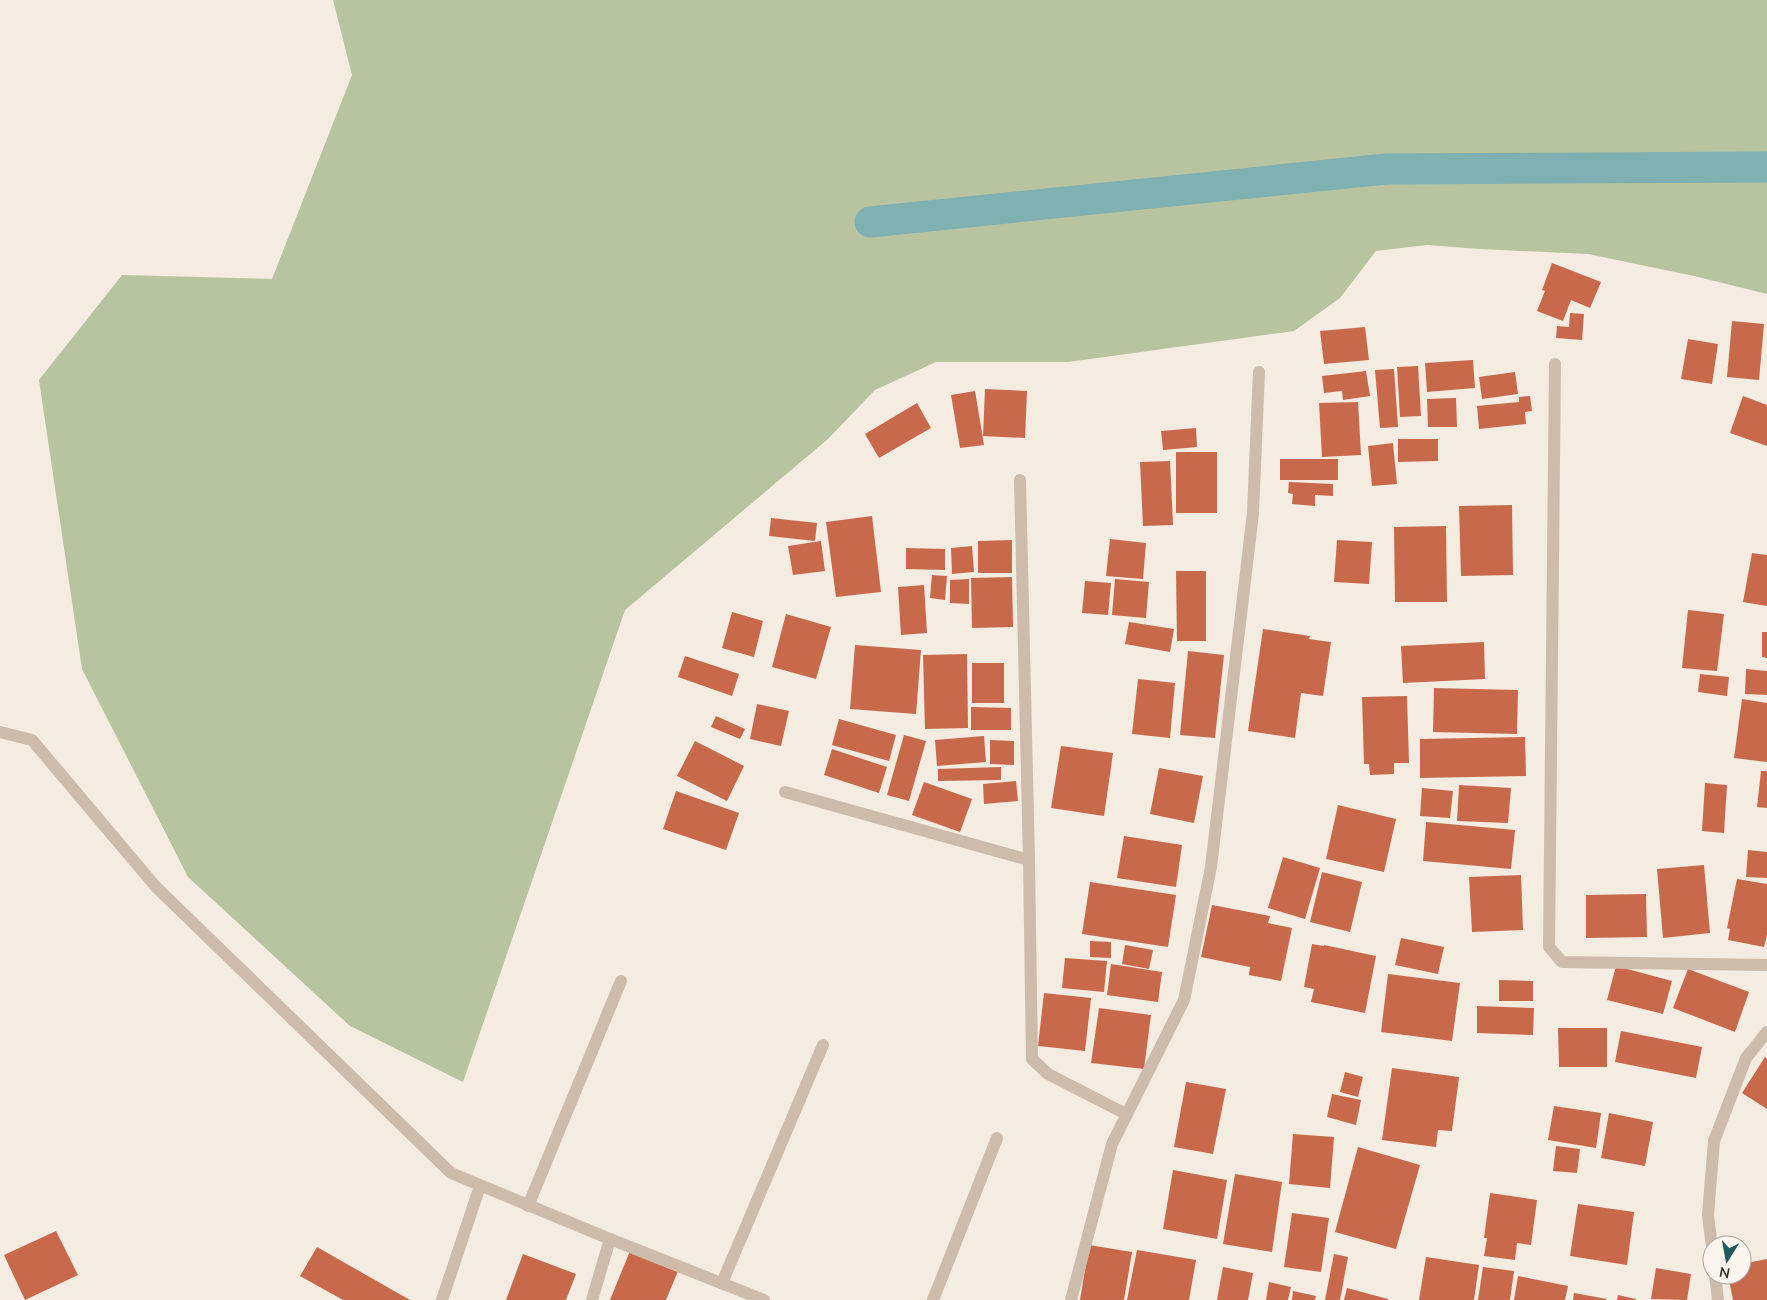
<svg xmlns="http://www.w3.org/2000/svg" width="1767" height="1300" font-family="Mulish,sans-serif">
<rect width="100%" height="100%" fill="#f4ebe1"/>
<!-- green -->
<path fill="#b8c4a0" d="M333,0H1767V294L1694,276L1588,254L1479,249L1427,245L1376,251L1340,298L1294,331L1068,362H936L875,390L828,439L625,610L463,1082L350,1026L188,877L82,669L39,380L122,275L272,279L352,75Z"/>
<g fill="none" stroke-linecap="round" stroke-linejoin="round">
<!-- canal -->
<path stroke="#7fb0b2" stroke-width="31" d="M870,222L1386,169L1767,167"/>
</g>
<!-- building -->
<g fill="#c8694b">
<path d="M1552,263L1601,282L1590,308L1571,300L1563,321L1537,311L1545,291L1542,290Z"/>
<path d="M1570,313L1584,314L1582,340L1556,338L1557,326L1569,327Z"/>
<path d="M1732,321L1764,324L1759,380L1727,377Z"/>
<path d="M1365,327L1369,360L1324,364L1320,331Z"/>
<path d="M1688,339L1718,344L1712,384L1681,379Z"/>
<path d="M1473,360L1475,388L1427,392L1425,363Z"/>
<path d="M1418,366L1421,416L1400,417L1397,367Z"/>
<path d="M1394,369L1398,427L1380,428L1375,370Z"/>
<path d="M1366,371L1370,396L1343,400L1342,391L1324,393L1322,376Z"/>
<path d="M1515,372L1518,394L1482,399L1479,377Z"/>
<path d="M985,389L1027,391L1025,438L983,436Z"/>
<path d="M975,391L984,445L960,448L951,395Z"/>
<path d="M1530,396L1532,411L1525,412L1526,424L1479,429L1477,406L1519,402V397Z"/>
<path d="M1743,396L1767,405V446L1730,433Z"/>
<path d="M1456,398L1457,427H1428L1427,399Z"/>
<path d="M1358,402L1361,455L1322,457L1319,403Z"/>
<path d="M917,403L931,428L879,458L865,434Z"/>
<path d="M1196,428L1197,447L1163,450L1161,431Z"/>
<path d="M1398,439H1438V461L1398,462Z"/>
<path d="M1393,443L1397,484L1372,486L1368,446Z"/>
<rect x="1176" y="452" width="41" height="61"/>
<rect x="1280" y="459" width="58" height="21"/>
<path d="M1170,461L1173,525L1143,526L1140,462Z"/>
<path d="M1289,482L1333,484V496L1315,495V506L1292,504L1293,494L1288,493Z"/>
<path d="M1512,505L1513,575L1461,576L1459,506Z"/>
<path d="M872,516L881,592L836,597L826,522Z"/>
<path d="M771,518L817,523L815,541L769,536Z"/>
<path d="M1446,526L1447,602H1395L1394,527Z"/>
<path d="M1110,539L1146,543L1143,579L1106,576Z"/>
<path d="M1012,540V573H978V541Z"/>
<path d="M1337,540L1372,542L1369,584L1334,582Z"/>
<path d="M821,541L825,571L793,575L788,546Z"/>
<path d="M972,546L974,572L952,574L951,548Z"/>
<path d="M906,548L945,549V570L906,569Z"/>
<path d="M1752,553L1767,555V606L1743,602Z"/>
<path d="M1176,571H1206V641H1177Z"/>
<path d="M932,575L947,576L945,600L930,598Z"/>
<path d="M1012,577L1013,627L972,628L971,578Z"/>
<path d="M969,579V604L950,603V580Z"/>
<path d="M1115,579L1149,582L1146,618L1112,615Z"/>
<path d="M1085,581L1111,583L1108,615L1082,613Z"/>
<path d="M924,585L927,633L901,635L898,587Z"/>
<path d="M1688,610L1724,614L1717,671L1682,668Z"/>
<path d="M732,612L763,621L754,657L722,648Z"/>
<path d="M786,614L831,627L816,679L772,667Z"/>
<path d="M1129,622L1174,629L1170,652L1125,644Z"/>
<path d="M1263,629L1310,636L1309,639L1331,642L1323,696L1301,693L1295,738L1248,731Z"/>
<path d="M1762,632H1767V658L1762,657Z"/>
<path d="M1484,642L1485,679L1403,683L1401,646Z"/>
<path d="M855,645L921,650L916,714L850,709Z"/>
<path d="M1188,651L1224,655L1215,738L1180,735Z"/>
<path d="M967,654L968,728L925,729L923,655Z"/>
<path d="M685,656L739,674L732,696L678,677Z"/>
<rect x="972" y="663" width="32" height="40"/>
<path d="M1746,669L1767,671V695L1745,694Z"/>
<path d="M1700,674L1729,677L1727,696L1698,692Z"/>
<path d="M1138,679L1175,683L1170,738L1132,734Z"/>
<path d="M1434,688L1518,690L1517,734L1433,732Z"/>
<path d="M1407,696L1409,763H1394V774L1370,775L1369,764H1364L1362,697Z"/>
<path d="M1742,699L1767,703V762L1734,758Z"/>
<path d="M757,704L789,711L781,746L750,739Z"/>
<path d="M971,707L1011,708V730H971Z"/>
<path d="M716,716L745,729L740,739L711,727Z"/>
<path d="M839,719L896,735L889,761L832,745Z"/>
<path d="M904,735L926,741L909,801L887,795Z"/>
<path d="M984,736L986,762L937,766L935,740Z"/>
<path d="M1525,737L1526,776L1420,778V739Z"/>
<path d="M990,740L1014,741V765L990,764Z"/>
<path d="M695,741L744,766L727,801L677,776Z"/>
<path d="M1061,746L1113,753L1104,816L1051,808Z"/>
<path d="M832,749L887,767L879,793L824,775Z"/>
<path d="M1001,767V780L938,781V769Z"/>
<path d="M1159,768L1203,776L1194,823L1150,814Z"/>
<path d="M1761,771H1767V808L1757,807Z"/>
<path d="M1016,781L1018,801L984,804L983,784Z"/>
<path d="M924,782L972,799L960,832L912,815Z"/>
<path d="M1705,783L1727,785L1724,833L1702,831Z"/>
<path d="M1459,785L1511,788L1508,823L1457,821Z"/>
<path d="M1422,788L1453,791L1450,818L1420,816Z"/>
<path d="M676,791L739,813L726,850L663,829Z"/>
<path d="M1338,805L1396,819L1384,872L1326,859Z"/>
<path d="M1426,822L1515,830L1511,869L1423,861Z"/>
<path d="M1124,836L1182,845L1176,887L1117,878Z"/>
<path d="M1748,850L1767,852V878L1746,877Z"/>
<path d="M1283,857L1320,868L1305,919L1268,908Z"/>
<path d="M1704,865L1710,933L1663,938L1657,869Z"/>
<path d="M1322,872L1362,882L1350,932L1310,922Z"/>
<path d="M1521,875L1523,930L1472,932L1469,877Z"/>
<path d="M1737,879L1767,884V935L1764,947L1728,940L1730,929L1727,928Z"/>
<path d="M1090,882L1176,895L1168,947L1082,934Z"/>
<path d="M1646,894L1647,937L1586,938V895Z"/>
<path d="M1212,905L1270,916L1268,923L1292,928L1281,981L1249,975L1250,967L1201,957Z"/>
<path d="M1401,938L1444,947L1438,974L1395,965Z"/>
<path d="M1090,941L1111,942V958L1090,957Z"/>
<path d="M1312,944L1324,946V945L1376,956L1365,1013L1311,1002L1314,989L1304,987Z"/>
<path d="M1125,945L1153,950L1149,969L1122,964Z"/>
<path d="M1065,958L1107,961L1104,992L1062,988Z"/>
<path d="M1111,964L1162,972L1158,1002L1107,995Z"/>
<path d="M1616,966L1672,981L1663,1014L1607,1000Z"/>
<path d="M1688,969L1749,992L1735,1032L1673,1008Z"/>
<path d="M1388,974L1460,983L1452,1041L1381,1032Z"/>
<path d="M1499,980L1533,981V1001H1499Z"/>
<path d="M1044,993L1091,998L1085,1051L1038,1046Z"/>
<path d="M1477,1006L1534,1008L1533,1035L1477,1033Z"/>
<path d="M1099,1008L1151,1015L1144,1069L1091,1063Z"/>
<path d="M1558,1028H1607V1067H1559Z"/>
<path d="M1621,1031L1702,1047L1696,1078L1615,1062Z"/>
<path d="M1765,1057L1767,1059V1109L1742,1093Z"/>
<path d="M1392,1068L1459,1077L1452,1131L1438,1130L1436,1147L1382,1140Z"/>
<path d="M1345,1072L1363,1077L1358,1097L1340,1092Z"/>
<path d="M1186,1082L1226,1089L1213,1154L1174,1147Z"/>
<path d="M1332,1094L1361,1100L1356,1125L1327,1117Z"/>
<path d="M1554,1106L1601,1113L1596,1148L1548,1140Z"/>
<path d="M1609,1113L1653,1122L1645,1166L1601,1158Z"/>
<path d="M1293,1134L1334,1137L1330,1188L1289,1184Z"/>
<path d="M1556,1146L1580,1149L1577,1173L1553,1171Z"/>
<path d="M1358,1147L1420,1165L1396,1249L1335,1232Z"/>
<path d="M1173,1170L1227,1180L1217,1239L1163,1229Z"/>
<path d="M1235,1174L1282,1182L1272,1252L1223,1244Z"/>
<path d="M1490,1193L1537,1200L1531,1245L1517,1243L1515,1260L1484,1256L1487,1238H1484Z"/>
<path d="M1578,1204L1634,1212L1627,1265L1570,1256Z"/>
<path d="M1292,1213L1329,1218L1321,1272L1284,1267Z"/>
<path d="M56,1231L78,1275L25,1300L4,1255Z"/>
<path d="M1089,1245L1132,1252L1124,1300H1080Z"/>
<path d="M317,1247L410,1300H343L300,1276Z"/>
<path d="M1137,1250L1196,1260L1189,1300H1127Z"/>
<path d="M630,1251L678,1271L666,1300H610Z"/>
<path d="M523,1254L576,1274L566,1300H506Z"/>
<path d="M1334,1254L1348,1257L1340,1300H1325Z"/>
<path d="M1426,1257L1479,1265L1474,1300H1419Z"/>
<path d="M1767,1259V1300H1733L1728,1275H1742V1264Z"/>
<path d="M1223,1267L1253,1273L1248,1300H1217Z"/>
<path d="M1483,1267L1514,1271L1510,1300H1478Z"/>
<path d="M1656,1268L1691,1274L1687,1300L1651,1299Z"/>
<path d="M1518,1276L1568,1286L1565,1300H1514Z"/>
<path d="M1269,1282L1291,1287L1288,1300H1266Z"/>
<path d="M1347,1288L1388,1299V1300H1344Z"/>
<path d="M1293,1291L1316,1296L1315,1300H1292Z"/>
<path d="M1574,1293L1607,1299L1606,1300H1573Z"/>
<path d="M1618,1295L1636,1299V1300H1617Z"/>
</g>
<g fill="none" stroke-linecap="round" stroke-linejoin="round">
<!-- minor -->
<g stroke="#cdbbac" stroke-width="12">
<path d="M1555,364L1549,947L1562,962L1767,965"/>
<path d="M1020,480L1029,860L1032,1059L1048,1074L1126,1114"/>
<path d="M0,732L32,740L156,887L451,1173L610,1239L764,1300"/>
<path d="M785,792L1029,860"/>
<path d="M528,1206L621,981"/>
<path d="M1712,1247L1708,1215L1714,1141L1746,1058L1767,1032"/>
<path d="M1715,1275L1718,1300"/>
<path d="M722,1283L823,1045"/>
<path d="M442,1300L480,1186"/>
<path d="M592,1300L610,1239"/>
<path d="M933,1300L997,1138"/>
<path d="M1071,1300L1112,1144L1184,1000L1211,867L1253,513L1259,372"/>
</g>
</g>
<!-- north arrow -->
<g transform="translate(1727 1260) rotate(191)"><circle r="24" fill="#fbf5ee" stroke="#aea6a0"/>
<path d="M0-4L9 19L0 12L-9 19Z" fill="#1f5a5e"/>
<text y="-8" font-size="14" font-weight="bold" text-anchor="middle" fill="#3b302b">N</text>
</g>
</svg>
